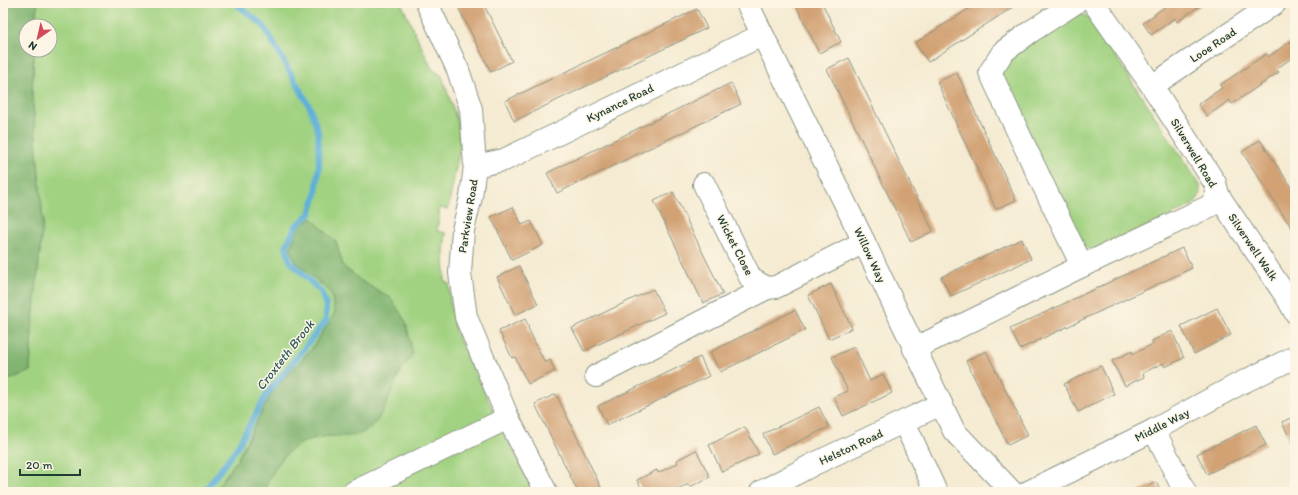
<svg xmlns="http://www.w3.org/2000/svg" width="1298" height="495" font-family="Itim,sans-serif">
<rect width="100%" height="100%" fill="#fcf5e5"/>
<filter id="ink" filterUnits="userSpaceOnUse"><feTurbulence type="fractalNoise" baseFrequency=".025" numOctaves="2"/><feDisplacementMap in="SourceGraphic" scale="8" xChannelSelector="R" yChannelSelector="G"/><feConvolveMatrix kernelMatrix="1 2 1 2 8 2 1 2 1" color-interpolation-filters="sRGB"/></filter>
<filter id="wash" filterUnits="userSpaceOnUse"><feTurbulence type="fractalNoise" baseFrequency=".012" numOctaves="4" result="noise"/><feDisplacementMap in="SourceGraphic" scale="16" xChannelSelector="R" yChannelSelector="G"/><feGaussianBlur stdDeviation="0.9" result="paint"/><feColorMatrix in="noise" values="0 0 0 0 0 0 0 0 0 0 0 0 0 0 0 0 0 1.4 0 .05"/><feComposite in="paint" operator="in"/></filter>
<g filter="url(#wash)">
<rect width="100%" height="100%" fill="#f5ebd2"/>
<!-- green -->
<g fill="#a1d281" stroke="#60885a">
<path d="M38,3H401L432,69L442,76L458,123L460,147L448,209L440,208L437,231L446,233L444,252L445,281L449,284L450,302L455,331L533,492H263L272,472L291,448L313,438L330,436L382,411L400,372L413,354L391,298L361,281L343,266L336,242L296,262L331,293L335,313L312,348L272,392L237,460L214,492H3V382L30,371L32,330L43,221L32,93L34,50H50V26H35L36,11Z"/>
<path d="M1082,14L1090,18L1200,185V195L1193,205L1097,250L1088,249L1080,244L1000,74L1002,62L1072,15Z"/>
</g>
<!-- forest -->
<g fill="#80b46f" stroke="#507852">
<path d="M3,3H38L36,11L35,26H26V50H34L32,93L43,221L32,330L30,371L3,382Z"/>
<path d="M312,218L336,242L343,266L361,281L391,298L406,322L413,354C409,360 403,366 399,374C392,387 383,418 371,427C357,438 347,436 331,436C292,438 278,459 263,492H214L237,460L272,392L312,348L335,313L331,293L296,262L290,248L299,226Z"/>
</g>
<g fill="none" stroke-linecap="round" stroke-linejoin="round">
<!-- stream -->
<path stroke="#5eb0d9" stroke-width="6" d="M204,492L236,449L267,394L303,350L326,320V305L321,292L290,261L286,246L296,226L310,214L316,194L319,164L318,132L310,107L263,25L235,3"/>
</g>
<g id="blocks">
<!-- building -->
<g fill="#d2a274">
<path d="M456,3H483L512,61L491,72Z"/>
<path d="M795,3H822L841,42L819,53Z"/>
<path d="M978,3H1019L928,62L915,43Z"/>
<path d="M1165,3H1204L1177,22L1175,18L1151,35L1143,23L1166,6L1165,4Z"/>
<path d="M697,9L707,28L514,121L505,101Z"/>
<path d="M1291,41L1295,46V56L1276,69L1279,72L1232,104L1230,100L1207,116L1198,104L1222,88L1220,85L1266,54L1268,57Z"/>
<path d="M849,58L933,231L911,242L827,69Z"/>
<path d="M957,73L1016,200L996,209L937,82Z"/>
<path d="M731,83L741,104L557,193L547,173Z"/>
<path d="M1260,140L1295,193V233L1242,152Z"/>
<path d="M673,192L723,294L703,303L654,201Z"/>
<path d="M513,207L522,225L531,221L543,245L512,260L491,217Z"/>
<path d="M1022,239L1031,259L951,296L941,277Z"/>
<path d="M1182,248L1192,268L1020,349L1010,329Z"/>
<path d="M519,266L538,304L515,315L497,277Z"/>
<path d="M831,284L852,328L829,339L808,295Z"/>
<path d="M653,289L665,313L584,351L572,328Z"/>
<path d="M1217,308L1231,335L1194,354L1181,326Z"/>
<path d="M795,310L805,330L720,372L710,352Z"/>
<path d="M525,319L529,327L528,328L545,363L550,360L555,371L528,384L515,357L512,358L499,331Z"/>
<path d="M1172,331L1184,358L1165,367L1163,363L1143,373L1144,377L1125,386L1112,361L1132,351L1133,354L1153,344L1152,341Z"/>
<path d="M854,347L870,381L883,374L892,393L843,416L834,397L848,391L832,357Z"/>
<path d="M986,351L1028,435L1008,445L966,361Z"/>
<path d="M700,357L709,376L607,425L598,406Z"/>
<path d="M1101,366L1114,394L1078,412L1064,384Z"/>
<path d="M556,394L576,435L603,492H578L555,445L535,404Z"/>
<path d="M819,407L829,427L772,454L763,434Z"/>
<path d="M1295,416V449L1282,422Z"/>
<path d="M1256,425L1266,445L1207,474L1197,454Z"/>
<path d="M745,427L759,454L722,472L709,445Z"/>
<path d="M696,450L710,477L690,487L688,484L672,492H643L637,480L657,470L658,473L678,463L677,460Z"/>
<path d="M1156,482L1161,492H1138Z"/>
</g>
</g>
</g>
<g filter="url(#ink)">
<use href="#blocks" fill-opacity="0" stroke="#8a9483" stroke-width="1"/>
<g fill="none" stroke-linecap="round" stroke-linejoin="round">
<defs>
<g id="minor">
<path d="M427,3L458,70L471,109L475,166L471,197L463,230L460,273L466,317L508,418L546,492"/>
<path d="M747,3L864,242L954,431L1012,492"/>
<path d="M1075,3L1030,32L1003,52L990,72L1034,166L1082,266"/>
<path d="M1152,86L1275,3"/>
<path d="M475,166L504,160L762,35"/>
<path d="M704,184L751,279L767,288L776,287L864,242"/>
<path d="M1218,195L1288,299L1295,312"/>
<path d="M914,349L1082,266L1210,206L1218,195L1215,183L1152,86L1094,3"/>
<path d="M596,376L767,288"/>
<path d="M904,422L936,492"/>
<path d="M1154,430L1185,492"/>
<path d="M354,492L508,418"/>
<path d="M761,492L812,465L941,404"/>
<path d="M1028,492L1154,430L1237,385L1295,357"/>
</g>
</defs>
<!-- minor casing -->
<use href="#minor" stroke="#8a9483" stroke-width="24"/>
<!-- minor -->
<use href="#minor" stroke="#fff" stroke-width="22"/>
</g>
</g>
<g text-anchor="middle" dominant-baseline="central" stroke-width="3" stroke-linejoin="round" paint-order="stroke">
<!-- street labels -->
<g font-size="12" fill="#1f3d34" stroke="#fcf5e5">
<text transform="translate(1213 45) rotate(-34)">Looe Road</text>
<text transform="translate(620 103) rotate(-26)">Kynance Road</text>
<text transform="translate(1194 153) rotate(59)">Silverwell Road</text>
<text transform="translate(468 216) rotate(-81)">Parkview Road</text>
<text transform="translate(735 245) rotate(63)">Wicket Close</text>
<text transform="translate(1253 247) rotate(56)">Silverwell Walk</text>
<text transform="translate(870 255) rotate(65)">Willow Way</text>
<text transform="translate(1162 425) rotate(-27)">Middle Way</text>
<text transform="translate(851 447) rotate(-25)">Helston Road</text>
</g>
<!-- water labels -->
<g font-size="13" font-style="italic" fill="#2f5a5d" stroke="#fcf5e5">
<text transform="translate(285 355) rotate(-52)">Croxteth Brook</text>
</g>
</g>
<!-- margin -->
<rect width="1298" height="495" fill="none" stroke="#fcf5e5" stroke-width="16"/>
<!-- north arrow -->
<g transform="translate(38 38) rotate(214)"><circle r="19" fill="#fcf5e5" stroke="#a4ab9e"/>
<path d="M0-3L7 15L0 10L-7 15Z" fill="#d1495b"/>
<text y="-6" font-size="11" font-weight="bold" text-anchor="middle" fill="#1f3d34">N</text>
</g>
<!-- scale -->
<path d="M20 469v6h60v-6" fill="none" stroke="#1f3d34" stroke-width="2"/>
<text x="26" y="469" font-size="12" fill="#1f3d34" stroke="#fcf5e5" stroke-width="3" paint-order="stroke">20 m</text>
</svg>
